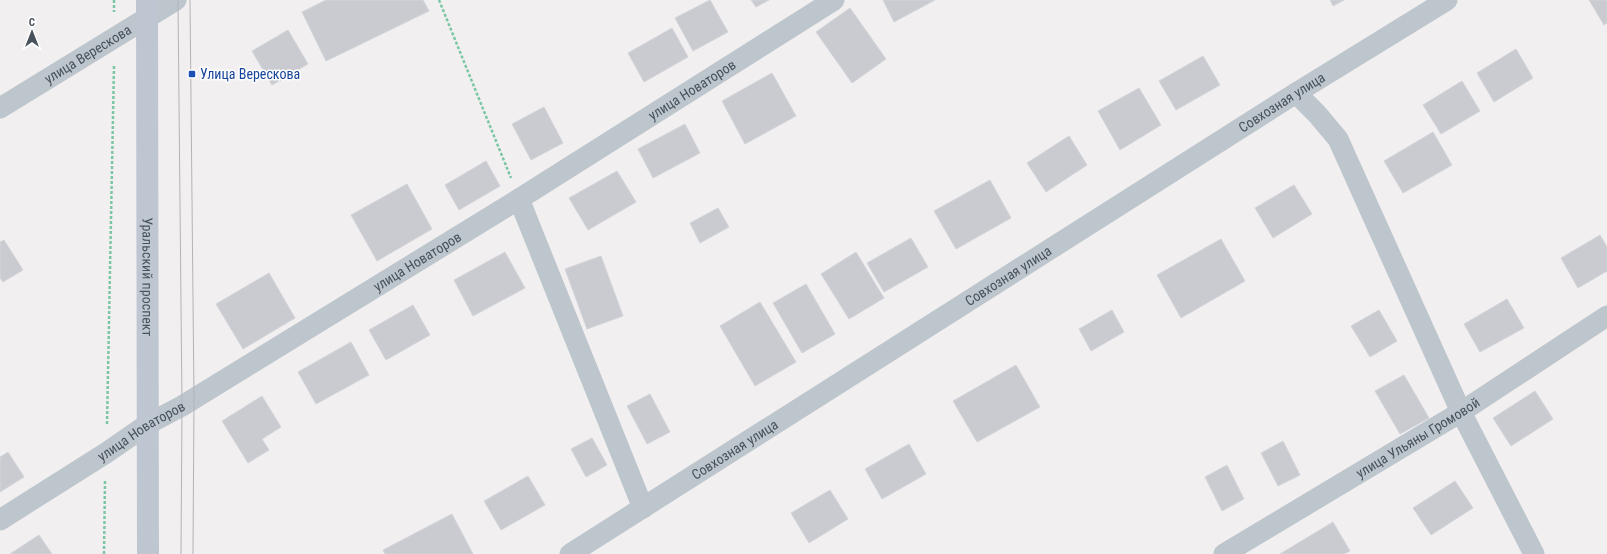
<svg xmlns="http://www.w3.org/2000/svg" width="1607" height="554" font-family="'Roboto Condensed',sans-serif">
<rect width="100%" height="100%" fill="#f1efef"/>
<!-- building -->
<g fill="#c9cbd1" stroke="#d3d5da">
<path d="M326,0H423L429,11L326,61L302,12Z"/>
<path d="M710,0L728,32L693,51L675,18Z"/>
<path d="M751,0H769L756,7Z"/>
<path d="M883,0H935L894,22Z"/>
<path d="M1330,0H1344L1333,6Z"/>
<path d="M1589,0H1607V23L1604,25Z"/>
<path d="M850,8L886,59L852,83L816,32Z"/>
<path d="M672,28L688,57L644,82L628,53Z"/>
<path d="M288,30L308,64L272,85L252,51Z"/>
<path d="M1516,49L1533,78L1494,102L1477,73Z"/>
<path d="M1203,56L1220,85L1176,110L1159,81Z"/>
<path d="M772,73L796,116L745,144L722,101Z"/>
<path d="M1462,81L1480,111L1441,134L1423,105Z"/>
<path d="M1139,88L1161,125L1120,150L1098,111Z"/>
<path d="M544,107L563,143L531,160L512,124Z"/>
<path d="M685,124L700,153L653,178L638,149Z"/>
<path d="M1433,132L1452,165L1403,193L1384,161Z"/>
<path d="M1069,136L1087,165L1046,192L1027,163Z"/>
<path d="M486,161L500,186L459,210L445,185Z"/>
<path d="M617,171L636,202L588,230L569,198Z"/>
<path d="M990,180L1011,218L956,249L934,211Z"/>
<path d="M407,184L432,229L377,261L351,215Z"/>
<path d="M1294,185L1312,214L1273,238L1255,208Z"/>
<path d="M718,208L729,227L700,243L690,223Z"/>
<path d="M1600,235L1607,247V271L1578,288L1561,258Z"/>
<path d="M911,238L928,267L884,292L867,263Z"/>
<path d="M1221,239L1245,281L1181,318L1157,275Z"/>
<path d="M4,240L23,270L3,282L0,278V242Z"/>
<path d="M505,252L525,288L473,316L454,280Z"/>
<path d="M856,252L884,298L849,319L821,274Z"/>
<path d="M601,256L623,316L587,329L565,269Z"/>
<path d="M269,273L295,318L243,349L216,304Z"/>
<path d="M806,284L835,334L802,353L773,303Z"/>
<path d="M1507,299L1524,328L1480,352L1464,324Z"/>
<path d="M760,302L796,362L755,386L720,326Z"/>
<path d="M413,305L430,335L386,360L369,330Z"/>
<path d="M1112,310L1124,332L1091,351L1079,329Z"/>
<path d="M1379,310L1397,341L1370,357L1351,326Z"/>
<path d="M351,342L369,375L316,404L298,372Z"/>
<path d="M1016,365L1040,407L977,442L953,401Z"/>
<path d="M1404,375L1429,418L1400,434L1375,391Z"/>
<path d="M1535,391L1553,419L1511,446L1493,418Z"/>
<path d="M650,394L670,432L647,444L627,406Z"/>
<path d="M262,396L281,427L262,439L269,450L248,463L222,421Z"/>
<path d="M592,438L607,465L586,477L571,449Z"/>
<path d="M1283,441L1300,475L1278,486L1261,453Z"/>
<path d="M909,444L926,474L882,499L865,469Z"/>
<path d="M8,452L24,477L0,492V457Z"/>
<path d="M1227,465L1244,499L1222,511L1205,477Z"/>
<path d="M528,476L545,505L501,530L484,501Z"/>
<path d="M1455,481L1473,508L1431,535L1413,508Z"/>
<path d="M830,490L848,519L809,543L791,513Z"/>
<path d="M452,514L473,554H385L383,550Z"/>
<path d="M1333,522L1350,551L1344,554H1280Z"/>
<path d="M39,535L52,554H10Z"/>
</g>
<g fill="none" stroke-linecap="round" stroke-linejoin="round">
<!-- path -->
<g stroke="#7bc7a5" stroke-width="2.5" stroke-dasharray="3 2" stroke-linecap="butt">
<path d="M114,0V12"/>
<path d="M439,0L511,178"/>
<path d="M107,424L114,65"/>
<path d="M104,554L105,481"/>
</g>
<!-- street -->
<g stroke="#bec6cd" stroke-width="21">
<path d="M1296,93L1317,114L1338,139L1461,412L1534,554"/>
<path id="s1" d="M0,108L176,0"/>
<path d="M519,199L643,508"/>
<path id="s2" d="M0,520L106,453L148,424L182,406L519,199L834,0"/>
<path id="s3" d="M570,554L1296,93L1447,0"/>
<path id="s4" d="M1224,554L1461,412L1607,316"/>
</g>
<!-- secondary -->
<path stroke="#bec7d1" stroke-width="22" id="s5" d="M147,0L148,554"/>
<!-- tram -->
<g stroke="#b2b4b9" stroke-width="1">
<path d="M178,0L182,406L181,554"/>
<path d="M190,0L194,398L193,554"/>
</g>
</g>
<!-- markers -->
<rect fill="#1a4fb4" stroke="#fff" stroke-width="1.5" x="188" y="70" width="8" height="8" rx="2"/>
<g text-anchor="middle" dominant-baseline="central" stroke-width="3" stroke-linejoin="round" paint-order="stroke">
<!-- street labels -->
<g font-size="14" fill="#48525b" stroke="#fff">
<text stroke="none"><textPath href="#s1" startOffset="103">улица Верескова</textPath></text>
<text stroke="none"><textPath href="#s2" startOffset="815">улица Новаторов</textPath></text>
<text stroke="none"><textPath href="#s3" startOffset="843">Совхозная улица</textPath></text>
<text stroke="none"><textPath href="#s2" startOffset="491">улица Новаторов</textPath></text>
<text stroke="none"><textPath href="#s3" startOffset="519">Совхозная улица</textPath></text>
<text stroke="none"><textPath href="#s5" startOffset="277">Уральский проспект</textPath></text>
<text stroke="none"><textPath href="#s2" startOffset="167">улица Новаторов</textPath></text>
<text stroke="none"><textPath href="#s4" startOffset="226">улица Ульяны Громовой</textPath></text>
<text stroke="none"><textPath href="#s3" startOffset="195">Совхозная улица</textPath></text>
</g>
<!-- transit labels -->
<g font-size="14" fill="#164399" stroke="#fff" text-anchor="start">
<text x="200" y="74">Улица Верескова</text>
</g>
</g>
<!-- north arrow -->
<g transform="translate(32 32)" stroke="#ffffff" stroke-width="3" paint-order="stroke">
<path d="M0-3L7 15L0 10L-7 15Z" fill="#48525b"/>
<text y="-6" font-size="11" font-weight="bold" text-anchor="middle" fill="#48525b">С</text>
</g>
</svg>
